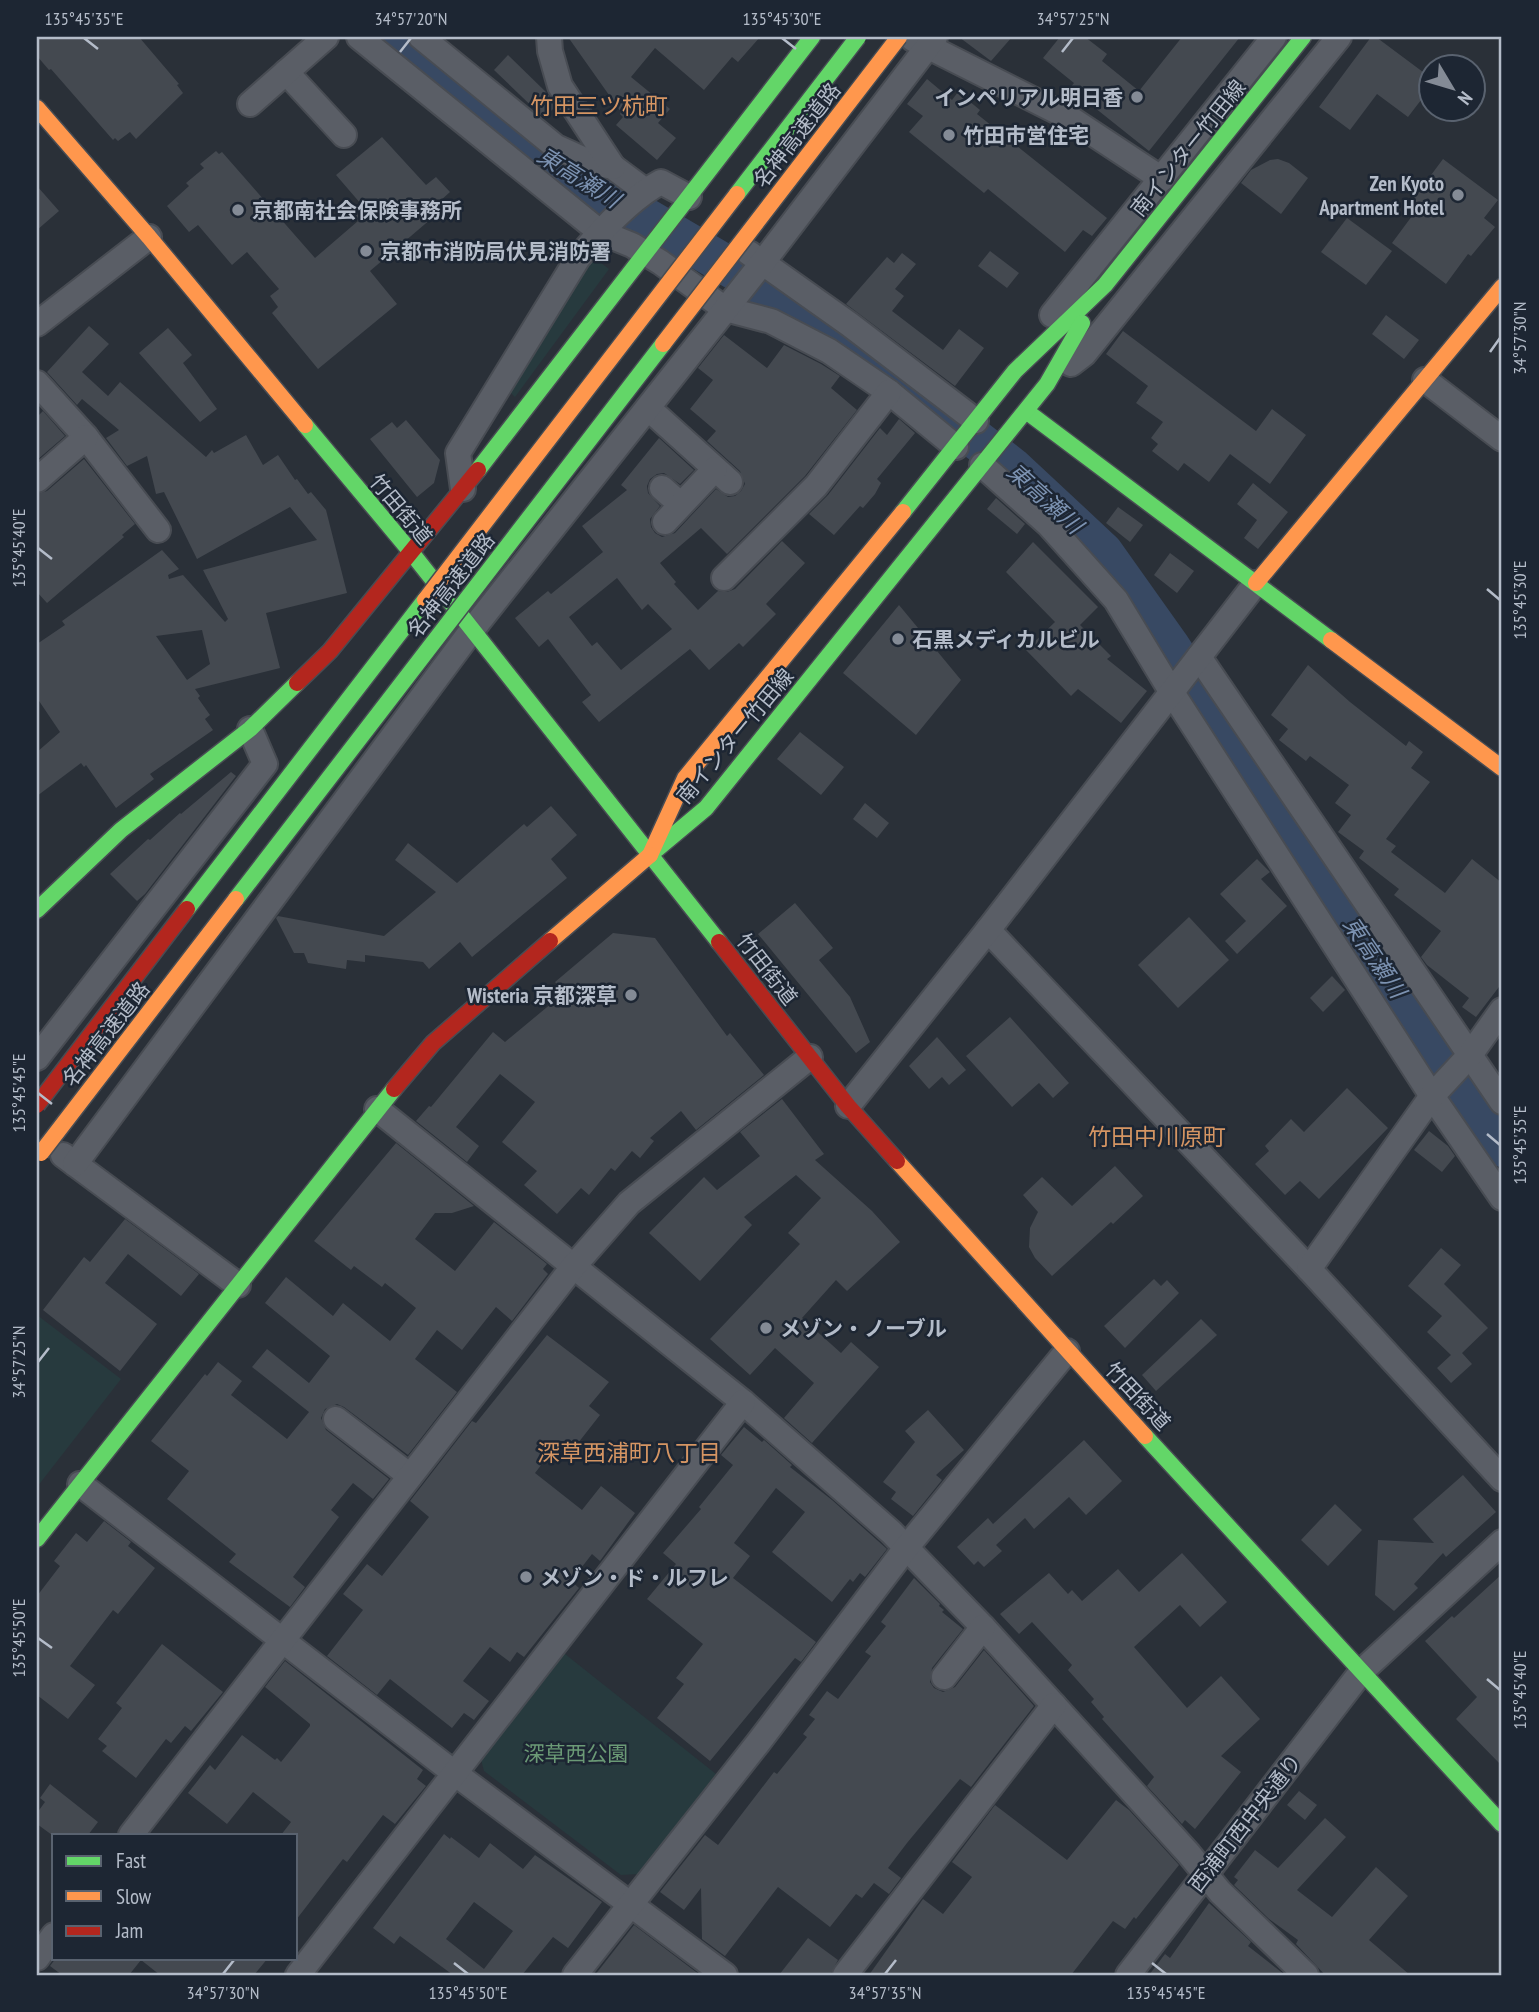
<svg xmlns="http://www.w3.org/2000/svg" width="1539" height="2012" font-family="'PT Sans Narrow','Noto Sans JP',sans-serif">
<rect width="100%" height="100%" fill="#2a3038"/>
<!-- green -->
<g fill="#273a3e">
<path d="M593,257L609,269L515,397L510,392Z"/>
<path d="M37,1315L121,1379L37,1487Z"/>
<path d="M560,1650L716,1774L639,1874L621,1875L484,1771L479,1752Z"/>
</g>
<g fill="none" stroke-linecap="round" stroke-linejoin="round">
<!-- river -->
<path stroke="#384963" stroke-width="40" d="M399,37L549,161L774,293L859,349L1013,468L1103,552L1169,645L1310,861L1502,1147"/>
</g>
<!-- building -->
<g fill="#444950" fill-rule="evenodd">
<path d="M37,37H139L179,84L177,85L183,93L136,139L130,132L118,141L115,138L113,140L51,69L49,70L37,56Z"/>
<path d="M568,37H760L738,62L732,57L704,90L655,48L631,77L670,109L658,123L676,138L657,160L616,125L623,117L620,114L621,112Z"/>
<path d="M959,37H1012L991,61Z"/>
<path d="M1060,37H1085L1107,54L1102,61L1139,91L1182,37H1240L1149,151L1070,88L1074,83L1043,58Z"/>
<path d="M1371,37H1376L1431,78V87L1408,117L1377,94L1350,130L1319,107Z"/>
<path d="M508,55L548,94L556,106L544,118L494,70Z"/>
<path d="M927,79L952,100L958,92L980,110L977,114L1107,218L1092,236L1083,230L1065,252L988,189L984,193L909,132L923,116L907,104Z"/>
<path d="M382,137L426,185L436,177L450,192L440,201L445,207L370,271L397,304L318,369L272,313L278,307L270,296L279,289L247,252L232,265L198,225L189,232L167,206L189,186L186,183L204,168L200,164L216,151L219,154L222,152L315,258L358,221L351,213L361,204L336,175Z"/>
<path d="M1443,159L1498,200L1484,218L1495,227L1471,256L1468,254L1446,284L1392,243L1412,216L1405,210Z"/>
<path d="M1270,160L1278,159L1289,163L1308,178L1281,214L1241,183L1251,170Z"/>
<path d="M37,186L59,211L37,230Z"/>
<path d="M1347,218L1392,251L1366,285L1321,252Z"/>
<path d="M990,251L1019,273L1007,288L978,266Z"/>
<path d="M902,253L916,264L895,289L904,296L892,311L943,350L959,329L984,348L955,386L846,304L887,257L894,263Z"/>
<path d="M1386,315L1419,340L1404,359L1372,334Z"/>
<path d="M89,326L109,344L82,372L108,396L120,382L206,457L212,450L214,453L246,435L263,465L278,455L295,480L297,479L308,494L311,492L326,510L347,593L266,613L280,668L195,689L200,696L198,698L210,715L205,719L213,730L150,774L154,779L116,808L86,765L84,767L81,763L37,796V752L60,732L37,698V644L65,625L62,621L162,550L179,569L168,575L169,579L183,575L225,622L228,619L203,570L317,540L290,507L197,559L164,492L156,494L147,456L127,466L106,438L119,430L82,399L77,405L47,372ZM202,630L210,664L187,680L156,636Z"/>
<path d="M168,328L192,355L183,363L217,409L200,422L139,353Z"/>
<path d="M1123,331L1256,431L1272,409L1306,435L1270,484L1230,454L1209,482L1184,463L1178,471L1152,451L1158,444L1151,438L1163,422L1136,403L1148,386L1106,354Z"/>
<path d="M724,335L767,368L784,345L821,364L840,376L831,388L857,410L805,476L727,554L701,528L660,563L676,582L674,584L698,610L718,591L727,592L735,589L782,541L805,563L766,604L776,614L743,647L739,643L709,670L690,649L599,722L582,702L591,695L548,639L539,647L515,618L548,591L551,594L603,552L582,526L627,490L621,485L659,438L694,470L680,484L664,473L657,474L650,479L647,486L648,493L660,506L650,519L651,527L655,533L662,537L675,533L716,489L728,497L735,496L741,491L745,484L740,471L707,441L716,431L690,409L713,380L698,368ZM617,578L642,610L648,604L672,629L621,670L597,642L592,646L569,617Z"/>
<path d="M43,411L65,436L37,460V417Z"/>
<path d="M899,419L915,433L877,479L881,483L875,494L863,508L860,506L834,535L809,514L828,495L880,428L887,435Z"/>
<path d="M406,420L440,460L434,483L417,497L370,439L392,422L397,428Z"/>
<path d="M84,459L135,524L122,535L124,537L47,603L37,592V494L47,491Z"/>
<path d="M1253,483L1288,512L1258,549L1244,538L1257,520L1237,504Z"/>
<path d="M996,498L1025,524L1017,534L987,509Z"/>
<path d="M1118,507L1143,525L1130,542L1106,523Z"/>
<path d="M1033,542L1098,607L1080,625L1111,656L1107,659L1147,691L1121,723L1078,689L1071,696L1026,650L1055,622L1006,572Z"/>
<path d="M1170,553L1194,571L1177,593L1154,575Z"/>
<path d="M899,605L961,680L916,735L843,673Z"/>
<path d="M1308,665L1350,702L1406,746L1409,741L1423,752L1411,768L1430,782L1386,839L1396,846L1391,852L1445,893L1472,859L1502,883V983L1476,1017L1462,1007L1469,998L1427,965L1421,957L1441,931L1394,895L1399,889L1359,858L1364,851L1338,832L1351,815L1335,803L1349,785L1310,756L1306,761L1279,740L1288,729L1271,715Z"/>
<path d="M800,732L844,767L821,795L777,759Z"/>
<path d="M231,772L236,776L145,894L137,901L110,874L148,839L150,840L180,813L181,814Z"/>
<path d="M865,803L889,823L877,838L853,819Z"/>
<path d="M551,806L577,835L551,859L567,878L472,957L460,942L429,969L423,962L365,955V962L347,960L346,969L308,963L304,953H294L276,918L278,916L384,936L436,892L395,860L408,843L457,883L524,824L527,827Z"/>
<path d="M1257,859L1270,872L1261,879L1287,906L1237,954L1225,941L1246,921L1220,894Z"/>
<path d="M795,903L833,948L819,960L850,997L870,1042L856,1053L758,934Z"/>
<path d="M1189,917L1229,960L1178,1008L1138,965Z"/>
<path d="M613,933L655,938L727,1036L730,1033L764,1075L696,1130L681,1111L650,1138L654,1141L640,1158L632,1151L615,1171L611,1168L589,1195L581,1188L557,1214L524,1185L537,1171L502,1142L535,1102L500,1074L456,1127L479,1146L467,1162L416,1121L429,1106L431,1107L493,1032L505,1042L564,993L555,982Z"/>
<path d="M1332,976L1345,990L1323,1012L1310,998Z"/>
<path d="M1010,1017L1069,1083L1053,1098L1039,1083L1012,1107L966,1056Z"/>
<path d="M937,1037L966,1070L949,1085L942,1077L929,1089L909,1066Z"/>
<path d="M1347,1088L1388,1128L1319,1199L1300,1181L1285,1195L1255,1164L1269,1151L1265,1146L1291,1119L1304,1132Z"/>
<path d="M782,1099L824,1154L815,1160L872,1211L900,1242L847,1291L836,1280L802,1318L841,1353L851,1342L879,1367L812,1443L784,1418L814,1383L775,1348L750,1375L710,1339L800,1244L788,1233L821,1198L796,1175L744,1217L752,1225L700,1281L649,1233L704,1177L717,1190L760,1156L740,1132Z"/>
<path d="M1429,1131L1448,1146L1455,1156L1442,1172L1414,1150Z"/>
<path d="M396,1143L474,1206L452,1213H435L415,1239L455,1271L494,1222L547,1264L543,1269L548,1274L512,1321L496,1307L462,1350L437,1330L415,1359L457,1392L408,1455L344,1407L337,1404L325,1409L321,1418L326,1430L389,1479L373,1499L353,1483L331,1510L339,1517L293,1577L305,1587L290,1607L229,1562L236,1554L167,1499L189,1471L151,1441L205,1374L207,1376L218,1362L242,1381L231,1395L287,1439L309,1412L252,1367L267,1349L309,1383L330,1356L265,1303L286,1277L333,1316L343,1303L390,1341L416,1308L385,1283L382,1287L354,1266L351,1270L314,1241Z"/>
<path d="M1115,1166L1143,1196L1113,1224L1111,1222L1052,1276L1035,1258L1029,1247L1030,1228L1038,1212L1023,1195L1042,1177L1072,1206Z"/>
<path d="M125,1219L199,1274L181,1296L128,1254L105,1283L157,1324L120,1371L43,1310L84,1257L90,1262Z"/>
<path d="M1441,1248L1461,1265L1444,1284L1488,1328L1462,1353L1472,1364L1451,1383L1437,1368L1451,1355L1427,1332L1442,1316L1408,1286Z"/>
<path d="M1154,1279L1161,1286L1167,1280L1179,1293L1125,1348L1104,1326Z"/>
<path d="M1201,1319L1217,1335L1156,1391L1142,1375Z"/>
<path d="M547,1335L609,1382L589,1406L600,1415L571,1452L559,1442L535,1473L582,1510L601,1486L635,1513L600,1561L592,1554L571,1581L579,1588L524,1657L517,1652L510,1662L490,1647L463,1681L489,1701L474,1720L464,1713L452,1728L390,1679L377,1695L327,1656L363,1610L343,1594L367,1564L382,1576L429,1517L410,1501L472,1421L476,1423Z"/>
<path d="M928,1410L964,1450L936,1475L942,1480L913,1516L891,1499L896,1492L883,1482L915,1442L905,1431Z"/>
<path d="M744,1427L762,1442L764,1440L792,1465L790,1467L832,1500L887,1549L865,1577L860,1573L853,1582L850,1579L832,1602L772,1552L805,1512L776,1488L734,1543L750,1556L733,1578L816,1642L801,1662L795,1658L710,1761L657,1718L684,1684L676,1678L703,1644L647,1599L676,1564L663,1553L701,1509L699,1507L733,1465L721,1455Z"/>
<path d="M1084,1440L1122,1481L1086,1515L1069,1497L1034,1529L1025,1518L996,1545L1002,1551L984,1567L978,1561L974,1565L957,1547L988,1518L993,1524Z"/>
<path d="M1463,1475L1496,1512L1446,1557L1443,1553L1414,1584L1418,1588L1394,1611L1375,1595L1378,1540L1434,1543L1413,1519Z"/>
<path d="M1335,1504L1362,1530L1328,1566L1301,1540Z"/>
<path d="M104,1521L131,1542L128,1546L155,1568L118,1614L113,1610L70,1666L95,1685L68,1719L37,1695V1596L60,1566L54,1561L76,1533L87,1542Z"/>
<path d="M1182,1553L1227,1602L1200,1627L1180,1605L1134,1647L1187,1708L1221,1676L1260,1719L1221,1756L1241,1772L1195,1829L1185,1820L1182,1824L1147,1786L1154,1777L1102,1719L1104,1717L1091,1702L1094,1699L1068,1670L1072,1665L1032,1622L1019,1634L1000,1614L1049,1573L1068,1594L1072,1590L1082,1601L1118,1569L1139,1592Z"/>
<path d="M1502,1574V1766L1456,1719L1477,1697L1425,1641L1452,1616L1454,1618Z"/>
<path d="M914,1578L940,1604L939,1606L944,1610L942,1612L963,1629L932,1668L930,1682L934,1688L943,1692L955,1687L984,1650L1034,1706L971,1787L960,1779L907,1843L888,1868L901,1878L889,1894L874,1883L862,1898L856,1894L830,1927L778,1887L725,1956L702,1939L701,1888L684,1910L660,1892L705,1835L718,1845L774,1772L777,1774L807,1737L803,1734L815,1719L809,1715L827,1691L838,1699L871,1656L865,1652L886,1626L881,1622Z"/>
<path d="M162,1644L223,1692L191,1731L185,1726L171,1743L166,1739L136,1778L102,1751L107,1746L98,1739L122,1708L116,1703Z"/>
<path d="M285,1661L423,1770L417,1779L426,1786L395,1824L383,1815L347,1862L343,1859L296,1920V1835H281L291,1822L253,1792L227,1824L188,1793L210,1765L215,1770L242,1735L275,1760L277,1758L281,1762L310,1726V1724L265,1687Z"/>
<path d="M50,1784L98,1822L88,1835H52L37,1824V1813L45,1802L40,1798Z"/>
<path d="M1299,1791L1317,1805L1305,1820L1287,1805Z"/>
<path d="M1116,1800L1129,1810L1179,1865L1136,1919L1134,1917L1125,1929L1113,1921L1071,1975H869L923,1899L943,1914L972,1877L952,1862L995,1805L1067,1860Z"/>
<path d="M1325,1818L1346,1837L1297,1890L1332,1917L1376,1867L1408,1896L1369,1940L1410,1975H1325L1296,1944L1298,1940L1269,1919L1234,1885L1238,1880L1234,1877L1255,1850L1278,1868Z"/>
<path d="M444,1834L450,1839L451,1837L479,1858L490,1843L523,1869L535,1855L602,1902L568,1948L553,1937L522,1975H453L400,1936L394,1944L373,1928ZM474,1902L513,1931L484,1969L446,1939Z"/>
<path d="M1209,1903L1251,1942L1248,1946L1285,1975H1149L1165,1954L1170,1958Z"/>
<path d="M634,1925L700,1975H595Z"/>
<path d="M808,1938L838,1960L830,1975H779Z"/>
<path d="M56,1958H268L254,1975H160L141,1960L129,1975H62L50,1966Z"/>
</g>
<g fill="none" stroke-linecap="round" stroke-linejoin="round">
<defs>
<g id="street">
<path d="M359,37L600,232L632,245L660,262L725,309L771,321L829,351L889,392L956,447"/>
<path d="M421,37L556,147L589,162L613,167L644,190"/>
<path d="M549,37L550,51L560,86L613,167"/>
<path d="M913,39L1068,117L1162,179"/>
<path d="M286,72L344,135"/>
<path d="M250,104L326,37"/>
<path d="M749,253L849,324L976,421"/>
<path d="M1052,315L1274,37"/>
<path d="M37,324L149,237"/>
<path d="M1071,364L1084,354L1339,37"/>
<path d="M1425,380L1502,439"/>
<path d="M37,383L86,437L158,530"/>
<path d="M648,408L730,482"/>
<path d="M982,465L1048,524L1116,600L1171,691L1432,1096L1502,1198"/>
<path d="M37,480L86,437"/>
<path d="M662,488L680,504"/>
<path d="M463,489L458,453L578,258C599,233 632,197 661,182L689,197"/>
<path d="M665,522L715,469"/>
<path d="M724,578L816,486L889,392"/>
<path d="M1199,657L1502,1102"/>
<path d="M988,930L1309,1269"/>
<path d="M1502,1010L1470,1055L1432,1096L1309,1269L1502,1479"/>
<path d="M37,1058L265,764L250,729"/>
<path d="M848,1106L988,930L1256,583"/>
<path d="M377,1109L743,1402L891,1532L983,1627L1189,1854L1220,1892L1306,1975"/>
<path d="M63,1155L238,1285"/>
<path d="M75,1164L472,630L763,262L935,37"/>
<path d="M336,1419L410,1476"/>
<path d="M80,1484L453,1772L725,1975"/>
<path d="M944,1677L983,1627"/>
<path d="M131,1835L573,1267L629,1203L810,1057"/>
<path d="M37,1958L54,1935"/>
<path d="M298,1975L743,1402"/>
<path d="M575,1975L758,1743L906,1548L1067,1351"/>
<path d="M845,1975L1054,1705"/>
<path d="M1128,1975L1362,1671L1502,1542"/>
</g>
<g id="fast">
<path d="M1026,411L1331,640"/>
<path d="M305,425L411,552L719,942"/>
<path d="M478,470L812,37"/>
<path d="M903,512L1015,371L1105,285L1303,37"/>
<path d="M657,849L706,808L1047,384L1082,323"/>
<path d="M37,910L121,830L250,729L297,683"/>
<path d="M1145,1436L1502,1824"/>
<path d="M37,1539L394,1089"/>
</g>
<g id="slow">
<path d="M37,108L149,237L305,425"/>
<path d="M1256,583L1502,287"/>
<path d="M1331,640L1502,768"/>
<path d="M650,855L685,778L903,512"/>
<path d="M550,941L650,855"/>
<path d="M897,1161L1145,1436"/>
</g>
<g id="jam">
<path d="M297,683L330,651L478,470"/>
<path d="M719,942L848,1106L897,1161"/>
<path d="M394,1089L433,1043L550,941"/>
</g>
</defs>
<!-- street casing -->
<use href="#street" stroke="#484c53" stroke-width="28"/>
<!-- fast casing -->
<use href="#fast" stroke="#484c53" stroke-width="19"/>
<!-- slow casing -->
<use href="#slow" stroke="#484c53" stroke-width="19"/>
<!-- jam casing -->
<use href="#jam" stroke="#484c53" stroke-width="19"/>
<!-- street -->
<use href="#street" stroke="#5a5e66" stroke-width="24"/>
<!-- fast -->
<use href="#fast" stroke="#63d668" stroke-width="16"/>
<!-- slow -->
<use href="#slow" stroke="#ff974d" stroke-width="16"/>
<!-- jam -->
<use href="#jam" stroke="#b3261e" stroke-width="16"/>
<defs>
<g id="fast-bridge">
<path d="M737,194L858,37"/>
<path d="M236,899L663,344"/>
<path d="M187,909L425,600"/>
</g>
<g id="slow-bridge">
<path d="M663,344L899,37"/>
<path d="M425,600L737,194"/>
<path d="M41,1153L236,899"/>
</g>
<path id="jam-bridge" d="M37,1105L187,909"/>
</defs>
<!-- fast-bridge casing -->
<use href="#fast-bridge" stroke="#474c53" stroke-width="19" stroke-linecap="butt"/>
<!-- slow-bridge casing -->
<use href="#slow-bridge" stroke="#474c53" stroke-width="19" stroke-linecap="butt"/>
<!-- jam-bridge casing -->
<use href="#jam-bridge" stroke="#474c53" stroke-width="19" stroke-linecap="butt"/>
<!-- fast-bridge -->
<use href="#fast-bridge" stroke="#63d668" stroke-width="16"/>
<!-- slow-bridge -->
<use href="#slow-bridge" stroke="#ff974d" stroke-width="16"/>
<!-- jam-bridge -->
<use href="#jam-bridge" stroke="#b3261e" stroke-width="16"/>
</g>
<!-- ticks -->
<path fill="none" stroke="#b4bcc9" stroke-width="2.5" d="M84,38L98,49M782,38L796,49M400,52L411,38M1062,52L1073,38M1490,352L1500,338M38,548L52,559M1487,589L1500,600M38,1093L52,1104M1487,1134L1500,1145M38,1362L49,1348M38,1638L52,1648M1487,1679L1500,1690M454,1963L468,1974M1152,1963L1166,1974M223,1974L234,1960M885,1974L896,1960"/>
<!-- markers -->
<g fill="#848b96" stroke="#1d2633" stroke-width="2.5">
<circle cx="1137" cy="97" r="7"/>
<circle cx="949" cy="135" r="7"/>
<circle cx="1458" cy="195" r="7"/>
<circle cx="238" cy="210" r="7"/>
<circle cx="366" cy="251" r="7"/>
<circle cx="898" cy="639" r="7"/>
<circle cx="631" cy="995" r="7"/>
<circle cx="766" cy="1328" r="7"/>
<circle cx="526" cy="1577" r="7"/>
</g>
<g text-anchor="middle" dominant-baseline="central" stroke-width="5" stroke-linejoin="round" paint-order="stroke">
<!-- poi labels -->
<g font-size="21" font-weight="bold" fill="#b4bcc9" stroke="#1d2633" text-anchor="start">
<text x="1123" y="97" text-anchor="end">インペリアル明日香</text>
<text x="963" y="135">竹田市営住宅</text>
<text x="1444" y="183" text-anchor="end">Zen Kyoto<tspan x="1444" dy="24">Apartment Hotel</tspan></text>
<text x="252" y="210">京都南社会保険事務所</text>
<text x="380" y="251">京都市消防局伏見消防署</text>
<text x="912" y="639">石黒メディカルビル</text>
<text x="617" y="995" text-anchor="end">Wisteria 京都深草</text>
<text x="780" y="1328">メゾン・ノーブル</text>
<text x="540" y="1577">メゾン・ド・ルフレ</text>
</g>
<!-- street labels -->
<g font-size="21" fill="#b4bcc9" stroke="#1d2633">
<text transform="translate(797 135) rotate(-52)">名神高速道路</text>
<text transform="translate(1188 148) rotate(-51)">南インター竹田線</text>
<text transform="translate(401 509) rotate(50)">竹田街道</text>
<text transform="translate(451 585) rotate(-52)">名神高速道路</text>
<text transform="translate(735 736) rotate(-50)">南インター竹田線</text>
<text transform="translate(767 969) rotate(52)">竹田街道</text>
<text transform="translate(106 1034) rotate(-52)">名神高速道路</text>
<text transform="translate(1138 1396) rotate(47)">竹田街道</text>
<text transform="translate(1245 1823) rotate(-52)">西浦町西中央通り</text>
</g>
<!-- park labels -->
<g font-size="21" fill="#6b9a76" stroke="#1d2633">
<text x="576" y="1753">深草西公園</text>
</g>
<!-- neighbourhood labels -->
<g font-size="23" fill="#d59563" stroke="#1d2633">
<text x="599" y="105">竹田三ツ杭町</text>
<text x="1157" y="1136">竹田中川原町</text>
<text x="629" y="1452">深草西浦町八丁目</text>
</g>
<!-- water labels -->
<g font-size="23" font-style="italic" fill="#7c92b1" stroke="#1d2633">
<text transform="translate(579 177) rotate(32)">東高瀬川</text>
<text transform="translate(1045 498) rotate(42)">東高瀬川</text>
<text transform="translate(1375 957) rotate(56)">東高瀬川</text>
</g>
</g>
<!-- border -->
<rect width="1539" height="2012" fill="none" stroke="#1d2633" stroke-width="77"/>
<!-- legend -->
<rect x="52" y="1834" width="245" height="126" fill="#1d2633" stroke="#59626f" stroke-width="2"/>
<rect x="66" y="1856" width="35" height="10" fill="#63d668" stroke="#59626f" stroke-width="2"/>
<text x="116" y="1868" font-size="21" fill="#b4bcc9">Fast</text>
<rect x="66" y="1891" width="35" height="10" fill="#ff974d" stroke="#59626f" stroke-width="2"/>
<text x="116" y="1904" font-size="21" fill="#b4bcc9">Slow</text>
<rect x="66" y="1926" width="35" height="10" fill="#b3261e" stroke="#59626f" stroke-width="2"/>
<text x="116" y="1938" font-size="21" fill="#b4bcc9">Jam</text>
<!-- north arrow -->
<g transform="translate(1452 88) rotate(128)"><circle r="33" fill="#1d2633" stroke="#59626f" stroke-width="2"/>
<path d="M0-5L12 26L0 18L-12 26Z" fill="#848b96"/>
<text y="-10" font-size="19" font-weight="bold" text-anchor="middle" fill="#b4bcc9">N</text>
</g>
<rect x="38" y="38" width="1462" height="1936" fill="none" stroke="#b4bcc9" stroke-width="2.5"/>
<g font-size="18" text-anchor="middle" fill="#b4bcc9">
<text x="84" y="25">135°45'35"E</text>
<text x="411" y="25">34°57'20"N</text>
<text x="782" y="25">135°45'30"E</text>
<text x="1073" y="25">34°57'25"N</text>
<text transform="translate(1520 338) rotate(-90)" y="6">34°57'30"N</text>
<text transform="translate(19 548) rotate(-90)" y="6">135°45'40"E</text>
<text transform="translate(1520 600) rotate(-90)" y="6">135°45'30"E</text>
<text transform="translate(19 1093) rotate(-90)" y="6">135°45'45"E</text>
<text transform="translate(1520 1145) rotate(-90)" y="6">135°45'35"E</text>
<text transform="translate(19 1362) rotate(-90)" y="6">34°57'25"N</text>
<text transform="translate(19 1638) rotate(-90)" y="6">135°45'50"E</text>
<text transform="translate(1520 1690) rotate(-90)" y="6">135°45'40"E</text>
<text x="223" y="1999">34°57'30"N</text>
<text x="468" y="1999">135°45'50"E</text>
<text x="885" y="1999">34°57'35"N</text>
<text x="1166" y="1999">135°45'45"E</text>
</g>
</svg>
